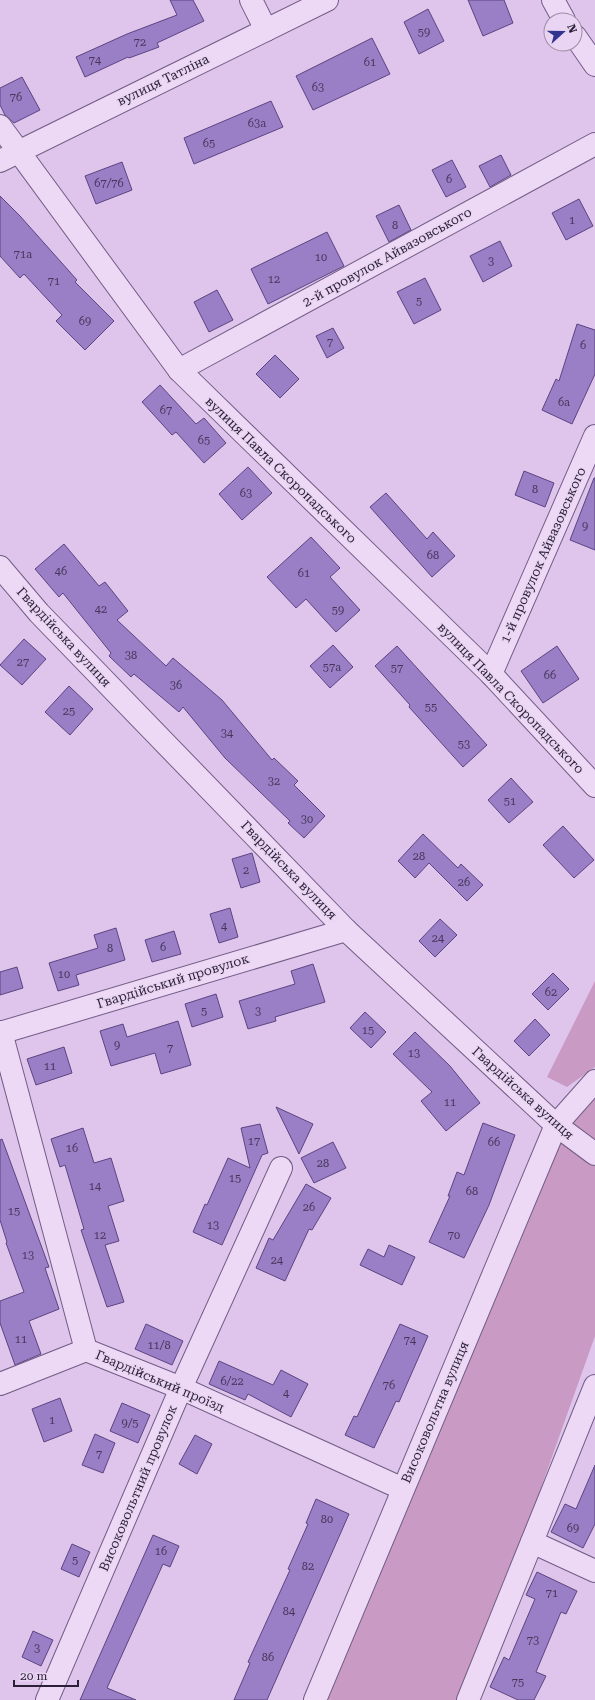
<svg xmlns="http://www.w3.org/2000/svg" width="595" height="1700" font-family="'Roboto Serif',serif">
<rect width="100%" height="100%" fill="#dfc5eb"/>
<!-- green -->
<g fill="#c89ac4">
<path d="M595,981V1067L567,1087L547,1077Z"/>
<path d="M595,1092V1336L522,1541L458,1700H322L564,1124Z"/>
</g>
<!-- building -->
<g fill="#9a7ec6" stroke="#5b4482">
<path d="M170,0H193L204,21L157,43L159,47L129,58L128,57L85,77L76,57L127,34L177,15Z"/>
<path d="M468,0H504L513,23L483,36Z"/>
<path d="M428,9L444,41L419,54L404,22Z"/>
<path d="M372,38L390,74L313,110L296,76Z"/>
<path d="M22,77L40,110L14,123L5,115L0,105V88Z"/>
<path d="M271,101L283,127L194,164L184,138Z"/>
<path d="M501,155L511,175L490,187L479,166Z"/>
<path d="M452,160L466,187L446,197L432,170Z"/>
<path d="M122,162L132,190L96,204L85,176Z"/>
<path d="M0,196L20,216L77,280L75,282L114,321L85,350L56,321L62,315L24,274L20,278L0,256Z"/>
<path d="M579,199L593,226L566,240L552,213Z"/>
<path d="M399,205L411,230L389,242L376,216Z"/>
<path d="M327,232L344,266L268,304L251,269Z"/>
<path d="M500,241L512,266L483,282L470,256Z"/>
<path d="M425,278L441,310L414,324L397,292Z"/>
<path d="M217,290L233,320L209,332L194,302Z"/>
<path d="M577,324L595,330V374L572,424L542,410L556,379L559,381Z"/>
<path d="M333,328L344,348L327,358L316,336Z"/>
<path d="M275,355L299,379L280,398L256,374Z"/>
<path d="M160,385L196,424L204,418L226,443L204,463L176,432L172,435L142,402Z"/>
<path d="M248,467L272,493L242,520L219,494Z"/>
<path d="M524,471L554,483L545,507L515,495Z"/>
<path d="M594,478H595V550L570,540Z"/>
<path d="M386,493L427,539L433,532L455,556L432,577L370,507Z"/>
<path d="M311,537L340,568L330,577L360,610L336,632L306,599L296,608L267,577Z"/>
<path d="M64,544L99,586L105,582L128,611L117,620L166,666L173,658L222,700L272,760L274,758L298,781L294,785L325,816L304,838L288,823L290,821L225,758L183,707L179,712L134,674L131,677L109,656L111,653L63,593L59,597L35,569Z"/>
<path d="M24,639L46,659L22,685L0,665Z"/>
<path d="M333,645L353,667L330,688L310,666Z"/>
<path d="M397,646L487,745L463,767L409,707L410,705L375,666Z"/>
<path d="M557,646L579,679L543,703L521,671Z"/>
<path d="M69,686L93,709L70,735L45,712Z"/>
<path d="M511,778L533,802L509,823L488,800Z"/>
<path d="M563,826L594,860L574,878L543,845Z"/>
<path d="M423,834L458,868L461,864L483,885L467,901L429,863L415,878L398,861Z"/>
<path d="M252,853L260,882L241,888L232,859Z"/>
<path d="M230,908L238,937L219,943L210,914Z"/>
<path d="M440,919L457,935L435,957L419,941Z"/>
<path d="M116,928L125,960L76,975L79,985L58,991L49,963L98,948L94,935Z"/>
<path d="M174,931L181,954L152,962L145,940Z"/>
<path d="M313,964L325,1002L275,1017L276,1021L248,1029L239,1001L295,984L291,971Z"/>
<path d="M17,967L23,988L0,995V972Z"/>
<path d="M553,973L569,989L548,1010L532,994Z"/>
<path d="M216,994L223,1017L192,1027L185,1004Z"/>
<path d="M365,1012L386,1032L371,1048L350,1028Z"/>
<path d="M535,1019L550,1035L529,1056L514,1041Z"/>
<path d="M178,1021L191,1065L161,1074L155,1053L111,1066L100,1031L123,1024L127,1037Z"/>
<path d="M415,1032L450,1066L480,1103L446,1131L421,1101L432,1092L393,1054Z"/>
<path d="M64,1047L72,1073L36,1085L27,1059Z"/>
<path d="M276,1107L313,1124L299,1154Z"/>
<path d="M483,1123L515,1135L489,1205L464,1258L429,1242L450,1196H448L457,1172L464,1175Z"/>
<path d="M260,1124L268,1153L262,1155L222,1245L193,1232L205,1204L207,1205L228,1158L250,1168L241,1128Z"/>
<path d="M83,1128L94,1163L111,1158L124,1201L108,1206L119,1241L105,1245L124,1302L107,1307L81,1230L84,1229L65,1165L60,1167L51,1139Z"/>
<path d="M2,1139L49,1267L45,1268L59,1309L29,1321L41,1354L15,1365L0,1323V1301L24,1292L6,1243L7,1242L0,1220V1140Z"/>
<path d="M333,1142L346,1168L314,1183L301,1158Z"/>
<path d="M306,1184L331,1198L312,1230L309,1229L285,1281L256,1268L269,1238L273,1240Z"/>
<path d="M389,1245L415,1257L402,1285L360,1265L368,1249L384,1257Z"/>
<path d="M146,1324L183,1341L172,1365L135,1349Z"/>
<path d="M400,1324L428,1336L399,1402L396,1401L374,1448L345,1435L354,1416L357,1417Z"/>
<path d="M219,1361L273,1385L281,1370L308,1384L291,1417L248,1394L245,1400L209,1384Z"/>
<path d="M60,1398L72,1431L44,1442L32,1409Z"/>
<path d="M122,1403L150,1415L138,1443L110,1431Z"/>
<path d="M95,1434L115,1443L103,1473L82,1465Z"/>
<path d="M195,1435L212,1444L197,1474L179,1464Z"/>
<path d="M595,1465V1524L583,1548L551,1532L565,1504L576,1509Z"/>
<path d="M316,1499L349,1514L267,1700H234L250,1663L248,1662L290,1570L288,1569L308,1524L306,1523Z"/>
<path d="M153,1535L179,1546L170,1567L163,1564L107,1688L136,1700H80Z"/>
<path d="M72,1544L90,1552L79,1577L61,1569Z"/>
<path d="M537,1572L577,1591L566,1614L561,1612L536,1672L546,1676L534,1700H518L490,1687L504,1657L509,1660L535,1599L526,1595Z"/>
<path d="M33,1631L53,1640L41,1666L22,1657Z"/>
</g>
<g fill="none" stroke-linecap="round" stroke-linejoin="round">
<defs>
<g id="minor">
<path d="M251,0L266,30"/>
<path d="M553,0L564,20"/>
<path d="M575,36L595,65"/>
<path d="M0,126L179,370L491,674L595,786"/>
<path d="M0,161L327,0"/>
<path d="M179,370L595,144"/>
<path d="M0,567L39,613L346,930L556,1125L595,1154"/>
<path d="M491,674L595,436"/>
<path d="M1,1032L86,1350L181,1388L403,1489"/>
<path d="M0,1033L346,930"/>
<path d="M0,1384L86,1350"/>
<path d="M532,1542L595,1571"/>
<path d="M47,1700L181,1388L281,1168"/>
<path d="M315,1700L556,1125L595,1081"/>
<path d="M468,1700L595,1386"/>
</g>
</defs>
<!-- minor casing -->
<use href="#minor" stroke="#715d85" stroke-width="24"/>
<!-- minor -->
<use href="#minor" stroke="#edd8f6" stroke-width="22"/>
</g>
<g text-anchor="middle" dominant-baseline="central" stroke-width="3" stroke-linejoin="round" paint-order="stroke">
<!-- number labels -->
<g font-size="11" fill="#46375a">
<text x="424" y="32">59</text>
<text x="140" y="42">72</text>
<text x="95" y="60">74</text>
<text x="370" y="62">61</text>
<text x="318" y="87">63</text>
<text x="16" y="97">76</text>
<text x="257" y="123">63а</text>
<text x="209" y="143">65</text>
<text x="449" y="179">6</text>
<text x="109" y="183">67/76</text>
<text x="572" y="220">1</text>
<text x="395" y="225">8</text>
<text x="23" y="254">71а</text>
<text x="321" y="257">10</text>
<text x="491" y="261">3</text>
<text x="274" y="279">12</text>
<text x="54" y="281">71</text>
<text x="419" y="301">5</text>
<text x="85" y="321">69</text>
<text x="330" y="342">7</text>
<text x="583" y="345">6</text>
<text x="564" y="402">6а</text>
<text x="166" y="410">67</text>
<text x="204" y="440">65</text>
<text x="535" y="489">8</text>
<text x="246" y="493">63</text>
<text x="585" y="526">9</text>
<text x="433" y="555">68</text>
<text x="61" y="571">46</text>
<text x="304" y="573">61</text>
<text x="101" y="609">42</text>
<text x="338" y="610">59</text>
<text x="131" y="655">38</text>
<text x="23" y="662">27</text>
<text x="332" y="667">57а</text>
<text x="397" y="668">57</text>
<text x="550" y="675">66</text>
<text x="176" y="685">36</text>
<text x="431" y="707">55</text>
<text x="69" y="711">25</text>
<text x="227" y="733">34</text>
<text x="464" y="744">53</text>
<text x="274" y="781">32</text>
<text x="510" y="801">51</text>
<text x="307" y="819">30</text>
<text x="419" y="856">28</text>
<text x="246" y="870">2</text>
<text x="464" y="882">26</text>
<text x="224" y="926">4</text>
<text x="438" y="938">24</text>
<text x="163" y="947">6</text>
<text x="110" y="948">8</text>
<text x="64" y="974">10</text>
<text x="551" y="992">62</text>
<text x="204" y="1011">5</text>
<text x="258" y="1011">3</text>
<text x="368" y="1030">15</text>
<text x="117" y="1045">9</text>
<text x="170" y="1048">7</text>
<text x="414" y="1053">13</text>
<text x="50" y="1066">11</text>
<text x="450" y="1102">11</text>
<text x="254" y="1141">17</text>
<text x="494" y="1142">66</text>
<text x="72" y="1148">16</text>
<text x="323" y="1163">28</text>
<text x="235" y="1178">15</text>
<text x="95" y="1186">14</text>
<text x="472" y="1191">68</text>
<text x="309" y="1207">26</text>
<text x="14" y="1211">15</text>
<text x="213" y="1225">13</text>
<text x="100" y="1235">12</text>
<text x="454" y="1235">70</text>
<text x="28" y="1255">13</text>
<text x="277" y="1260">24</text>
<text x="21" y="1339">11</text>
<text x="410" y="1340">74</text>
<text x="159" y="1345">11/8</text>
<text x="232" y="1381">6/22</text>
<text x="389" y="1385">76</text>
<text x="286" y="1393">4</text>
<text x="52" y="1420">1</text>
<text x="130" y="1423">9/5</text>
<text x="99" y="1454">7</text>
<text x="327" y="1519">80</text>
<text x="573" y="1528">69</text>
<text x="161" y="1551">16</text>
<text x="75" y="1560">5</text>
<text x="308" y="1566">82</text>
<text x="552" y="1593">71</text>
<text x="289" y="1611">84</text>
<text x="533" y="1640">73</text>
<text x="37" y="1648">3</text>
<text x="268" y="1657">86</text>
<text x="518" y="1682">75</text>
</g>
<!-- street labels -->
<g font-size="13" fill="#2a1f36" stroke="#e9d5f3">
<text transform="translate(163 80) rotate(-26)">вулиця Татліна</text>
<text transform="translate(387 257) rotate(-29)">2-й провулок Айвазовського</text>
<text transform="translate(281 470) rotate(44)">вулиця Павла Скоропадського</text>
<text transform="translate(543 555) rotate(-66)">1-й провулок Айвазовського</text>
<text transform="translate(64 637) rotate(47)">Гвардійська вулиця</text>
<text transform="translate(511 698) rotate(46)">вулиця Павла Скоропадського</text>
<text transform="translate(289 870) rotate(46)">Гвардійська вулиця</text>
<text transform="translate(173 981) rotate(-17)">Гвардійський провулок</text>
<text transform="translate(523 1093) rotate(42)">Гвардійська вулиця</text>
<text transform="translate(160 1381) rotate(23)">Гвардійський проїзд</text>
<text transform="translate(435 1412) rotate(-67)">Високовольтна вулиця</text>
<text transform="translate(138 1488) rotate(-67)">Високовольтний провулок</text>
</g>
</g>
<!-- north arrow -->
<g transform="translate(563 32) rotate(69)"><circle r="19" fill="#e9d5f3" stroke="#9d8ca7"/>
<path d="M0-3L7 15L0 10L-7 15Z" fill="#31348f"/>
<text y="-6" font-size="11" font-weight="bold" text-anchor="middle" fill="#2a1f36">N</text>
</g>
<!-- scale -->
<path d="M14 1680v6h64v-6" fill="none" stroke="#2a1f36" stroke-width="2"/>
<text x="20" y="1680" font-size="12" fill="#2a1f36" stroke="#e9d5f3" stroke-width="3" paint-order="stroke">20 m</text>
</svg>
